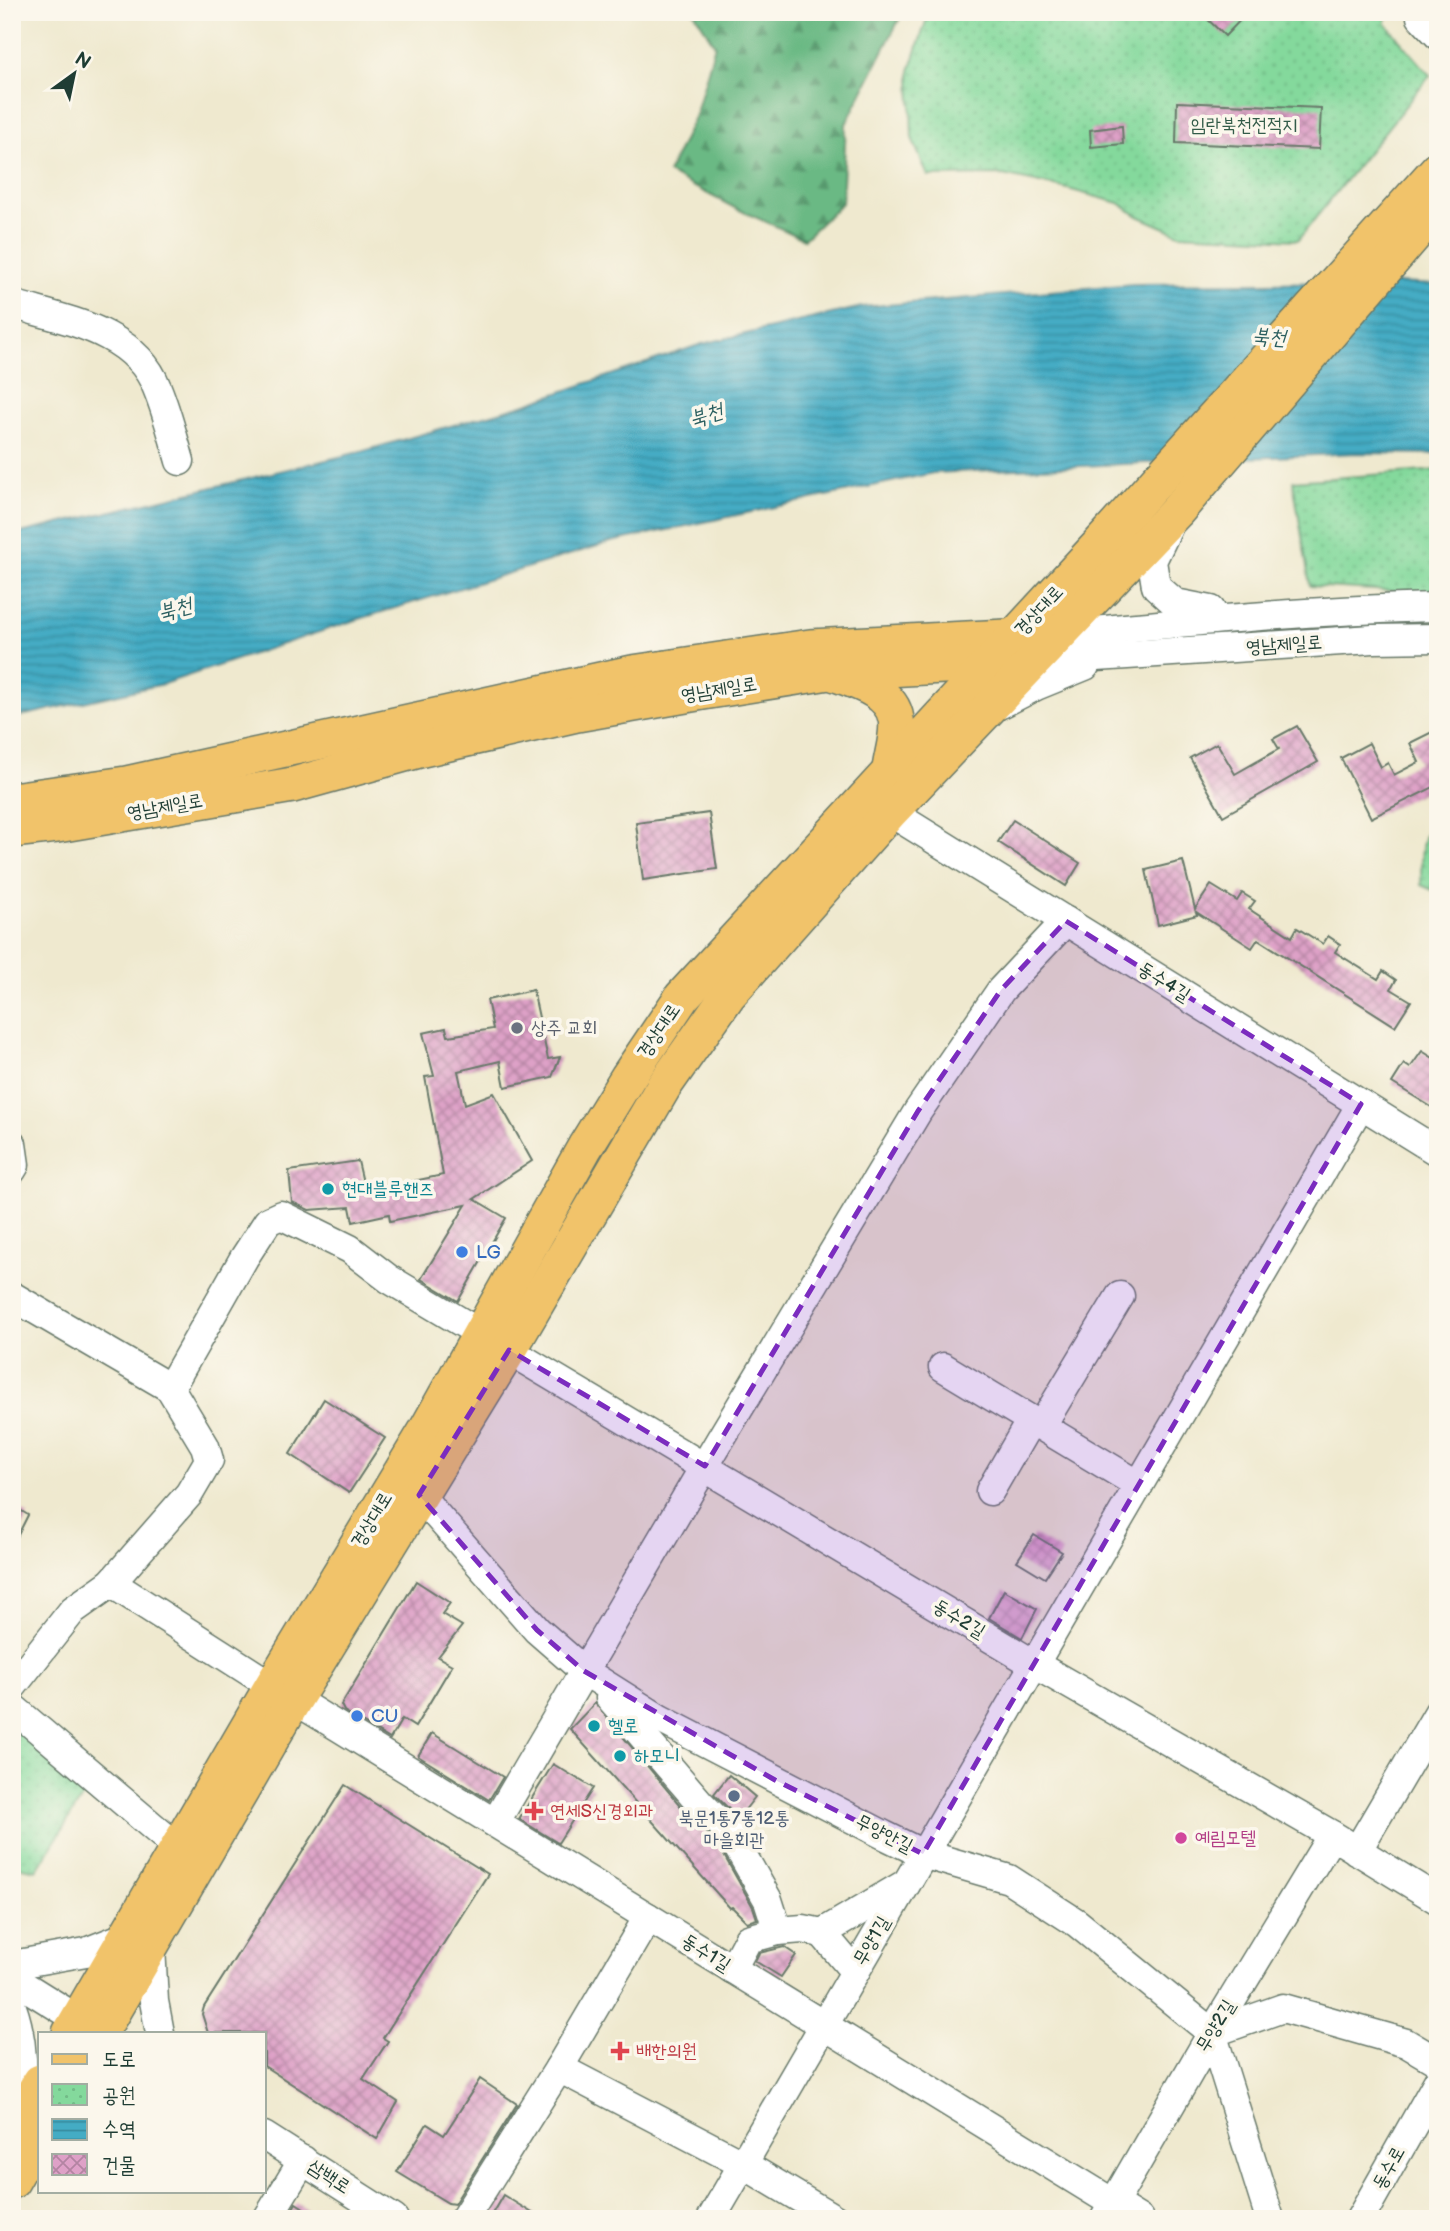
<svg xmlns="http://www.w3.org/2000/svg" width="1450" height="2231" font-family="'Balsamiq Sans','Poor Story',sans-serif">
<defs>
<pattern id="forest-firs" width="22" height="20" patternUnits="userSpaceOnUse" patternTransform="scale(1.75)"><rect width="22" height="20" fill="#6bb984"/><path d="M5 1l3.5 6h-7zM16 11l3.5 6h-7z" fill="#57986d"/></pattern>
<pattern id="park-dots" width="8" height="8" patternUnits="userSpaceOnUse" patternTransform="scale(1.75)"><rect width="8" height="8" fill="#84d99c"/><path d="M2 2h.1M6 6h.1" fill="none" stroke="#72bb87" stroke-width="1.8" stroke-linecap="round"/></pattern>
<pattern id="water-rules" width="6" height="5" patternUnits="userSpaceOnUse" patternTransform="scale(1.75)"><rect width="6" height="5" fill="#44acc4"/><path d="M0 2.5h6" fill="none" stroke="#388da0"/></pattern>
<pattern id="building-cross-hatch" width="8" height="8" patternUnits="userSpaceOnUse" patternTransform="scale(1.75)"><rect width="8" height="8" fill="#dea1c7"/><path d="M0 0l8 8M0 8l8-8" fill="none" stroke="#b384a2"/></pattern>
</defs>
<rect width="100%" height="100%" fill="#fbf7ec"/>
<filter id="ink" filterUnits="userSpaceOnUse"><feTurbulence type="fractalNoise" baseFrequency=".0143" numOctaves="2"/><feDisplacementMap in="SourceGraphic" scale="14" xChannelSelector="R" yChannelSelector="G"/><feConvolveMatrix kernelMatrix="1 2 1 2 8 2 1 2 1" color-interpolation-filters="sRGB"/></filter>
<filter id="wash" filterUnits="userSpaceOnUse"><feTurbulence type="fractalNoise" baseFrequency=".00686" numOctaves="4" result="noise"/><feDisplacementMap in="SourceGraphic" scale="28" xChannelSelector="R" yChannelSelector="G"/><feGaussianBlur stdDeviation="1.57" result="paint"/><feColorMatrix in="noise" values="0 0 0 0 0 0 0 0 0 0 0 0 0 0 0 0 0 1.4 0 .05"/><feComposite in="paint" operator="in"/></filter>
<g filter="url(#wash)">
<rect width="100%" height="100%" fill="#efe9cf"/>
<!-- forest -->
<path fill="url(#forest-firs)" stroke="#457b5c" stroke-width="2" d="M694,12H903L846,124L842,203L804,239L733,207L668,173L696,113L715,45Z"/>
<!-- park -->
<g fill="url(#park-dots)" stroke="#528b68" stroke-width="2">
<path d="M929,12H1386V24L1430,75L1298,240L1179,234L1138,216L1119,203L1064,188L1003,175L928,176L912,138L910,71Z"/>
<path d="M1438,470V594L1310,586L1293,481Z"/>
<path d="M1438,818V889L1435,891L1421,885C1422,864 1417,830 1438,818Z"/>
<path d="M12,1720L90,1785L37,1870L12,1865Z"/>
</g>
<!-- water -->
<path fill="url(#water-rules)" stroke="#32747c" stroke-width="2" d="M1376,282L1438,285V454L1357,453L933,473L611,542L346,623L163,684L12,718V535L364,451L523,405L702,344L862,307L1134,284Z"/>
<g id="blocks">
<!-- building -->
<g fill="url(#building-cross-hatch)">
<path d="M1200,12H1248L1225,36Z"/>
<path d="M1177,102L1321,108L1319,149L1176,143Z"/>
<path d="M1122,126L1123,144L1091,147L1090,130Z"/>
<path d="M1297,726L1318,762L1223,816L1190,758L1217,743L1235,774L1279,749L1273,739Z"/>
<path d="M1438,729V785L1371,818L1341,758L1369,743L1381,767L1388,763L1394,775L1419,762L1410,743Z"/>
<path d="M709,813L717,869L643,880L636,823Z"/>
<path d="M1013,820L1080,863L1066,886L998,842Z"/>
<path d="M1183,861L1195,909L1211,885L1237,901L1242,893L1255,901L1249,909L1292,937L1297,928L1323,944L1328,936L1340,944L1335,952L1378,979L1383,971L1396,980L1391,989L1411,1001L1395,1026L1258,939L1252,948L1196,912L1197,915L1158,925L1146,870Z"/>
<path d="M533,990L548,1059L560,1057L552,1077L505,1087L500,1061L458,1071L465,1104L494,1093L532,1161L474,1199L506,1218L458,1301L421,1279L466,1205L390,1221L389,1214L353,1222L350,1207L309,1210L292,1202L289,1171L358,1161L365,1191L443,1175L425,1077L434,1076L423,1033L446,1028L448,1036L493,1029L487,1000Z"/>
<path d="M1422,1051L1438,1061V1111L1392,1083L1404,1064L1410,1068Z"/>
<path d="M324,1399L385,1438L349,1493L290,1454Z"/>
<path d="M12,1505L28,1515L12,1547Z"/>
<path d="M1034,1535L1062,1552L1045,1578L1017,1561Z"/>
<path d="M416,1581L450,1603L442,1614L462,1626L438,1657L452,1665L415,1727L402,1719L390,1739L344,1711L341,1705Z"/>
<path d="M1004,1590L1037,1609L1022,1638L989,1618Z"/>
<path d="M595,1703L688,1815L717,1843L753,1907L757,1919L747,1922L732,1907L730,1908L570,1729Z"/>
<path d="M432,1733L503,1777L489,1800L418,1756Z"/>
<path d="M553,1764L593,1788L558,1843L519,1819Z"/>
<path d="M729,1775L755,1797L740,1816L734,1811L733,1813L714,1794Z"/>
<path d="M345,1785L488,1874L383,2038L388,2041L363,2079L398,2102L377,2139L264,2066V2033H208L202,2014L204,2007Z"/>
<path d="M784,1947L796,1955L781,1977L755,1961L759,1953Z"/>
<path d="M480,2079L517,2104L454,2204L448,2203L397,2172L427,2124L444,2135Z"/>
<path d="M503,2195L542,2219H489Z"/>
<path d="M296,2203L321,2219H287Z"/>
</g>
</g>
</g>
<g filter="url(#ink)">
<use href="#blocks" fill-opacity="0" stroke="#68796a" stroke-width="2"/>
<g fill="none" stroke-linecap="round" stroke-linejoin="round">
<defs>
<g id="minor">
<path d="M1421,17L1438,35"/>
<path d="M12,304C64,320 135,330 157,388C167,412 173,437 180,461"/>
<path d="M1168,528L1152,561L1156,586L1175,603L1211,610"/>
<path d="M1061,634C1186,622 1311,610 1438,607"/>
<path d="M1036,661L1373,639L1438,638"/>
<path d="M1001,704L1036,686L1085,666"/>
<path d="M890,812L1438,1152"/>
<path d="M12,1144L15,1165L12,1170"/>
<path d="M12,1296L170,1388"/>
<path d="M943,1367L1139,1485"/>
<path d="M1042,1425L1120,1296"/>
<path d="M990,1491L1031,1420"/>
<path d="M419,1495L537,1630L584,1671L660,1719L884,1835L923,1854L1009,1879L1077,1923L1212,2033L1270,2219"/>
<path d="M111,1583L272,1686L1139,2219"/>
<path d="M12,1687L73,1610L111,1583L189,1494L209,1460L205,1446L170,1388L244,1258L268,1221L281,1215L350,1249L389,1279L1034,1664L1332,1835L1438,1900"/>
<path d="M610,1698L701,1804L730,1833L768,1900L778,1931L748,1939L732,1969"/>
<path d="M12,1707L178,1848"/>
<path d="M495,1823L720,1440L918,1111L1001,990L1066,921"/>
<path d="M1357,1851L1438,1713"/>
<path d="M778,1931L803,1929L822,1933L905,1884"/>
<path d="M822,1933L855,1972"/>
<path d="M151,1947L154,2001L160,2033"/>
<path d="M12,1965L86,1952L129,1935"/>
<path d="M12,1978L95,2030"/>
<path d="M12,2007C25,2043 23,2077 21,2114"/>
<path d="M1212,2033L1283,2008L1406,2043L1438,2062"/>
<path d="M559,2068L743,2164L835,2219"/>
<path d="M264,2136L394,2219"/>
<path d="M1105,2218L1212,2033L1332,1835"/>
<path d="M267,2219L303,2160"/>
<path d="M464,2219L559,2068L648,1917"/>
<path d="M711,2219L1361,1104"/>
<path d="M1360,2219L1438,2081"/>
</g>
<g id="major">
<path d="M836,674C858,682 892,692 896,719C899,733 892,754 890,769"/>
<path d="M12,800L126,784L632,673L810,647L1026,636"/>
<path d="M12,830L57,825L293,785L423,749L577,714L703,692L829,672L1001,663"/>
<path d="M70,2033L272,1686L426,1431L585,1147L628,1077L682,997L1099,545L1438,169"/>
<path d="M100,2033L294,1700L509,1350L664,1086L728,995L890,812L1176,512L1438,207"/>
<path d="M12,2128L40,2082"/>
<path d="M12,2181L40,2132"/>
</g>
</defs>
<!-- minor casing -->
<use href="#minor" stroke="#68796a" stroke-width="31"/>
<!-- major casing -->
<use href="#major" stroke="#68796a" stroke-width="38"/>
<!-- minor -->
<use href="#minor" stroke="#fff" stroke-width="28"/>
<!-- major -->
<use href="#major" stroke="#f1c36a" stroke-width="35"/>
</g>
</g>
<!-- marked area -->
<path fill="#7b2cbf" fill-opacity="0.2" stroke="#7b2cbf" stroke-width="5" stroke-dasharray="14 9" stroke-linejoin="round" d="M1066,921L1361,1104L923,1854L775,1780L584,1671L537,1630L419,1495L509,1350L705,1466L918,1111L1001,990Z"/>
<!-- markers -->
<circle fill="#6b7280" stroke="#fbf7ec" stroke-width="2.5" cx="517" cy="1028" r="7"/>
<g fill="#0f9aa8" stroke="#fbf7ec" stroke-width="2.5">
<circle cx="328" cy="1189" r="7"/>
<circle cx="594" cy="1726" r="7"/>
<circle cx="620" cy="1756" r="7"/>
</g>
<g fill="#3f7fe0" stroke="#fbf7ec" stroke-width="2.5">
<circle cx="462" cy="1252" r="7"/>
<circle cx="357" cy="1716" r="7"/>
</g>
<circle fill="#5c6f8a" stroke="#fbf7ec" stroke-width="2.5" cx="734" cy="1796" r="7"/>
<g fill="#e0444e" stroke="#fbf7ec" stroke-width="2.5">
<path d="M530.5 1800.5h7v7h7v7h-7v7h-7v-7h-7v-7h7z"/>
<path d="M616.5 2040.5h7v7h7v7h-7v7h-7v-7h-7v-7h7z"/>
</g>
<circle fill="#d1479c" stroke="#fbf7ec" stroke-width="2.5" cx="1181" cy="1838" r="7"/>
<g text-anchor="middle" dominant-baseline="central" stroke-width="7" stroke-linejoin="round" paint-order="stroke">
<!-- park labels -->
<g font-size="19" fill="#335c49" stroke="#fbf7ec">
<text x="1244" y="125">임란북천전적지</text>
</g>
<!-- street labels -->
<g font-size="19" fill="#1f3d34" stroke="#fbf7ec">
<text transform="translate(1039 611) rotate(-47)">경상대로</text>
<text transform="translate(1284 645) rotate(-4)">영남제일로</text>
<text transform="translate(719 690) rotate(-9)">영남제일로</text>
<text transform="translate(165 807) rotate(-10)">영남제일로</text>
<text transform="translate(1164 982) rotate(32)">동수4길</text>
<text transform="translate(659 1031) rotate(-56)">경상대로</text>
<text transform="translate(372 1520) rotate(-59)">경상대로</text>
<text transform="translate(959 1619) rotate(31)">동수2길</text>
<text transform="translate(884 1834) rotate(27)">무양안길</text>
<text transform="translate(872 1941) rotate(-60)">무양1길</text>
<text transform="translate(706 1953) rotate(32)">동수1길</text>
<text transform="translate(1216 2026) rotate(-59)">무양2길</text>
<text transform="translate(1389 2168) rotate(-61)">동수로</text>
<text transform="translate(329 2177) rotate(33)">삼백로</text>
</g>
<!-- worship labels -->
<g font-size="19" fill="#5b616d" stroke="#fbf7ec" text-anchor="start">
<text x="531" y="1028">상주 교회</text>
</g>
<!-- culture labels -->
<g font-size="19" fill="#0d838f" stroke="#fbf7ec" text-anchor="start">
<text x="342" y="1189">현대블루핸즈</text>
<text x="608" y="1726">헬로</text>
<text x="634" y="1756">하모니</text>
</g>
<!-- shop labels -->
<g font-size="19" fill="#366cbe" stroke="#fbf7ec" text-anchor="start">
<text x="476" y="1252">LG</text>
<text x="371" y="1716">CU</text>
</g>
<!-- health labels -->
<g font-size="19" fill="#be3a42" stroke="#fbf7ec" text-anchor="start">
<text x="550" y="1811">연세S신경외과</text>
<text x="636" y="2051">배한의원</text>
</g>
<!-- service labels -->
<g font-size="19" fill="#4e5e75" stroke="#fbf7ec">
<text x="734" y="1818">북문1통7통12통<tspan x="734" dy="22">마을회관</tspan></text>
</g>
<!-- hotel labels -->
<g font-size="19" fill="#b23c85" stroke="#fbf7ec" text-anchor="start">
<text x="1195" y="1838">예림모텔</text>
</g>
<!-- water labels -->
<g font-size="21" font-style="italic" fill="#2a5e5f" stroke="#fbf7ec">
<text transform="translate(1269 337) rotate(4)">북천</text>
<text transform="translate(706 415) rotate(-17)">북천</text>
<text transform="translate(175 609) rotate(-15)">북천</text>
</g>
</g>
<!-- margin -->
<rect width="1450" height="2231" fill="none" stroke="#fbf7ec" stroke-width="42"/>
<!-- legend -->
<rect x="38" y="2032" width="228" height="161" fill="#fbf7ec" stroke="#a3ada2" stroke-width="2"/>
<rect x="52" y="2054" width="35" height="10" fill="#f1c36a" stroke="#a3ada2" stroke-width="2"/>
<text x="102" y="2066" font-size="21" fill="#1f3d34">도로</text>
<rect x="52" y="2084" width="35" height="21" fill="url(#park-dots)" stroke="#a3ada2" stroke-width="2"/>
<text x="102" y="2102" font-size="21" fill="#1f3d34">공원</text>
<rect x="52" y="2119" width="35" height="21" fill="url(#water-rules)" stroke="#a3ada2" stroke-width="2"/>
<text x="102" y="2136" font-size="21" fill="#1f3d34">수역</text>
<rect x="52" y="2154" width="35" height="21" fill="url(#building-cross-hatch)" stroke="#a3ada2" stroke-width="2"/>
<text x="102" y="2172" font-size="21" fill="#1f3d34">건물</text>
<!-- north arrow -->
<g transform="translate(74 74) rotate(33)" stroke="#fbf7ec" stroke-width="5" paint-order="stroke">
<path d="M0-5L12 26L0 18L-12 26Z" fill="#1f3d34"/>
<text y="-10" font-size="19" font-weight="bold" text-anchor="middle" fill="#1f3d34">N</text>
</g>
</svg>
